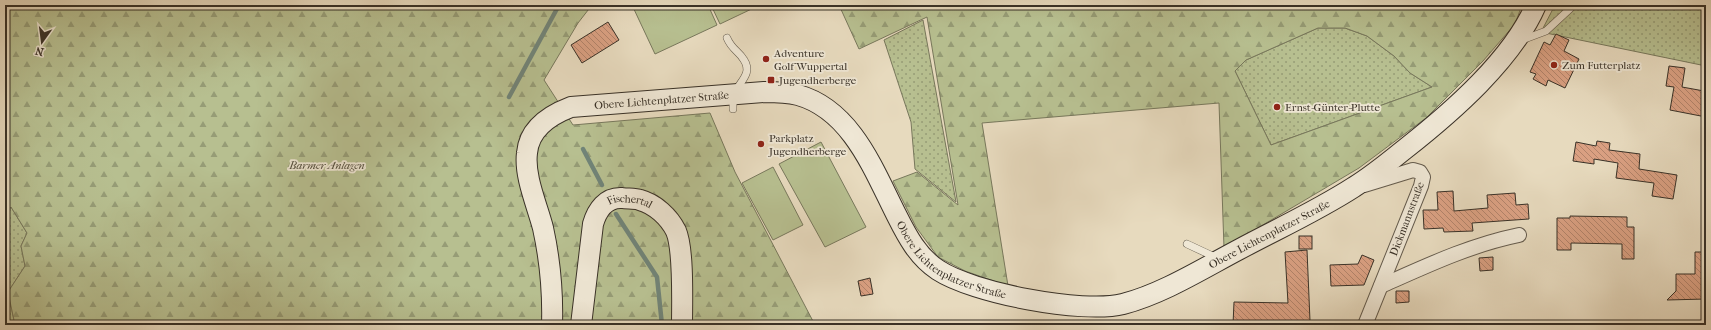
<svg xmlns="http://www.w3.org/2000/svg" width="1711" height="330" font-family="'IM FELL French Canon',serif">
<defs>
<pattern id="green-dots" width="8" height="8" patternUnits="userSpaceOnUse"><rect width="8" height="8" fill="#b7bf90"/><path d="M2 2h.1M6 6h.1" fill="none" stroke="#969c76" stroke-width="1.8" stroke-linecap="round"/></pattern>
<pattern id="forest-firs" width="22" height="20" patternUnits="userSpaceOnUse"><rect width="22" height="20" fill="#b7bf90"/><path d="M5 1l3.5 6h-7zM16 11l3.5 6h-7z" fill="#969c76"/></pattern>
<pattern id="building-back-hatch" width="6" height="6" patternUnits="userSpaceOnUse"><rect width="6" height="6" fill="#daa082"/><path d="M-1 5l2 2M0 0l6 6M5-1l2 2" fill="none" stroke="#b2836a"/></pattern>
</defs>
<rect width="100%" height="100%" fill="#e7dabe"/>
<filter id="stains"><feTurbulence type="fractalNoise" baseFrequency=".005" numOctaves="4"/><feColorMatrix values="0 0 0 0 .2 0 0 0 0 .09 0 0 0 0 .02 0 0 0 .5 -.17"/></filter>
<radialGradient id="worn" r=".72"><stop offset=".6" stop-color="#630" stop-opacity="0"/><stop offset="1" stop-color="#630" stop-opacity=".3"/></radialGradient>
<!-- green -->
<g fill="url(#green-dots)" stroke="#78785c">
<path d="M1555,5H1706V66L1541,32Z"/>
<path d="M923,20L956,202L915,169L911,122L884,40Z"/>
<path d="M1318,28H1345L1367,36L1394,56L1410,73L1432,87L1271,145L1235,71L1246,60Z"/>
<path d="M11,207L27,233L21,246L25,266L8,292L15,325H5V215Z"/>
</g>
<!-- forest -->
<g fill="url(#forest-firs)" stroke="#78785c" fill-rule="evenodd">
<path d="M5,5H592L578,23L544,80L573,125L710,113L735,172L815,325H15L8,292L25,266L21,246L27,233L11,207L5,215Z"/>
<path d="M839,5H1522L1515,24L1483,61L1426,118L1359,168L1224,248L1219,103L982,123L1008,286L965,271L938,257L916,227L893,181L917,172L958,205L927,17L859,49ZM1318,28H1345L1367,36L1394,56L1410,73L1432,87L1271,145L1235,71L1246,60Z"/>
</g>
<!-- pitch -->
<g fill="#b7bf90" stroke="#78785c">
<path d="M632,5H708L717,25L655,54Z"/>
<path d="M711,5H760L720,24Z"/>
<path d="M821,142L866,227L825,247L779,164Z"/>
<path d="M773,167L803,225L773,240L742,183Z"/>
</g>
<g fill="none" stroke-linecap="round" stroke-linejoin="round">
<!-- stream -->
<g stroke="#718478" stroke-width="4.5">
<path d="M509,97L559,5"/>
<path d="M583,149L602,185"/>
<path d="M616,214L657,277L662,325"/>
</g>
</g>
<!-- building -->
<g fill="url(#building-back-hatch)" stroke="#393127">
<path d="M608,22L619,40L582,63L571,45Z"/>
<path d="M1556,34L1569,40L1564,51L1579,59L1565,88L1548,80L1546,86L1533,79L1536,74L1530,72L1544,42L1550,45Z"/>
<path d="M1669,66L1685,68L1682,87L1704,91L1702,101L1706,102V117L1670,110L1674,87L1666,86Z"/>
<path d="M1597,141L1610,143L1609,150L1640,154L1639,169L1677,175L1673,199L1652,196L1654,183L1616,178L1618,163L1594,159V164L1573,161L1576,142L1596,146Z"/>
<path d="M1453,191L1454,211L1488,208L1487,195L1515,193L1516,205L1528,204L1529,219L1472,223L1473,231L1444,232L1443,228L1424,229L1423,210H1438L1437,192Z"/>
<path d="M1570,216L1627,217V227H1634V259H1622V244L1571,243V250H1557V218H1570Z"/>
<rect x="1299" y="236" width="13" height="13"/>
<path d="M1307,250L1310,321L1269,322V325H1233L1234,302L1288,303L1285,252Z"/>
<path d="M1695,252H1706V299L1667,300L1676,291V274H1695Z"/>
<path d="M1362,255L1374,260L1364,285L1331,286L1330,265L1358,264Z"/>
<path d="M1493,257V270L1480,271L1479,258Z"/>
<path d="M870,278L873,294L861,296L858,281Z"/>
<path d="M1396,291H1409V302L1396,303Z"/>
</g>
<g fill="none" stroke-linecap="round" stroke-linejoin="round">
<defs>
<g id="lane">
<path d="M727,38C732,50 739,51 744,60C753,74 739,82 734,94C733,98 733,105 733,109"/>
<path d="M1522,40L1546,31L1574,5"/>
<path d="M1187,244L1217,258"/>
</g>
<g id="street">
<path d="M1364,185L1413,170L1420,172L1423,177L1421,186L1365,325"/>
<path d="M1381,286C1426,266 1470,245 1519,235"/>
</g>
<g id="secondary">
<path id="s1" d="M552,325C553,292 550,260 543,228C537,205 524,176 527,153C529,129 550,115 571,107L764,92C775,92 787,92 798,95C852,110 874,171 897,216C907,236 918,257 938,270C973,293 1082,314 1123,304C1162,294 1202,269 1238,250C1277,229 1317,211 1354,187C1372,176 1389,162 1405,149C1452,112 1512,60 1536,5"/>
<path id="s2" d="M581,325L593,224C597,210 606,197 622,198C628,199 634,198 640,200C655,204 669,217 676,231C684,250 682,302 682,325"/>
</g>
</defs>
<!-- lane casing -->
<use href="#lane" stroke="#645b4d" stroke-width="8"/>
<!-- street casing -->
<use href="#street" stroke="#645b4d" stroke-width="16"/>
<!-- secondary casing -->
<use href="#secondary" stroke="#393127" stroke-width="22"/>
<!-- lane -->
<use href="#lane" stroke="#efe7d5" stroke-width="7"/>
<!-- street -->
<use href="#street" stroke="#efe7d5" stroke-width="14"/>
<!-- secondary -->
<use href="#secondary" stroke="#efe7d5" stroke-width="20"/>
</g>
<!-- markers -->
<g fill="#8f2418" stroke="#efe7d5" stroke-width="1.5">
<circle cx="766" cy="59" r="4"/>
<circle cx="1554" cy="65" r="4"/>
<rect x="767" y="76" width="8" height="8" rx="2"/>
<circle cx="1277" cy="107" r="4"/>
<circle cx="761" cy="144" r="4"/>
</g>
<g text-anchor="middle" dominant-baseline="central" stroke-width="3.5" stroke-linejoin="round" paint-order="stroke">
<!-- poi labels -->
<g font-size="11" fill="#393127" stroke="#efe7d5" text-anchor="start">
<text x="774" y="53">Adventure<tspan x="774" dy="13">Golf Wuppertal</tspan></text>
<text x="1562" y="65">Zum Futterplatz</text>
<text x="779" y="80">Jugendherberge</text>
<text x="1285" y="107">Ernst-Günter-Plutte</text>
<text x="769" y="138">Parkplatz<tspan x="769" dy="13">Jugendherberge</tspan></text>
</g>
<!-- street labels -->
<g font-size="11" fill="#393127" stroke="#efe7d5">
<text stroke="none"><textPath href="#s1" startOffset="333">Obere Lichtenplatzer Straße</textPath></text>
<text stroke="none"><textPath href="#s2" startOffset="152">Fischertal</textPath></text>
<text transform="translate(1407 219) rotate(-69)">Dickmannstraße</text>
<text stroke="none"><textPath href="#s1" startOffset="1053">Obere Lichtenplatzer Straße</textPath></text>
<text stroke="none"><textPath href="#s1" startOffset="705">Obere Lichtenplatzer Straße</textPath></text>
</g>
<!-- park labels -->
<g font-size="11" font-style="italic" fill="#524d3c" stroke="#efe7d5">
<text x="327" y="165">Barmer Anlagen</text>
</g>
</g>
<!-- margin -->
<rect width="1711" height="330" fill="none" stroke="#e7dabe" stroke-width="20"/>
<rect x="6" y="6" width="1699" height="318" fill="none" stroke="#393127" stroke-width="2"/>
<rect x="10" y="10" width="1691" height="310" fill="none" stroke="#393127"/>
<!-- north arrow -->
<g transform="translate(42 42) rotate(194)" stroke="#efe7d5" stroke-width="3" paint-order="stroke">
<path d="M0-3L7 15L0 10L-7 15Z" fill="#393127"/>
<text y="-6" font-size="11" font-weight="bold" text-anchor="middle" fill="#393127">N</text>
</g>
<rect width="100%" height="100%" filter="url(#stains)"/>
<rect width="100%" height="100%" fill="url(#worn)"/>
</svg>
